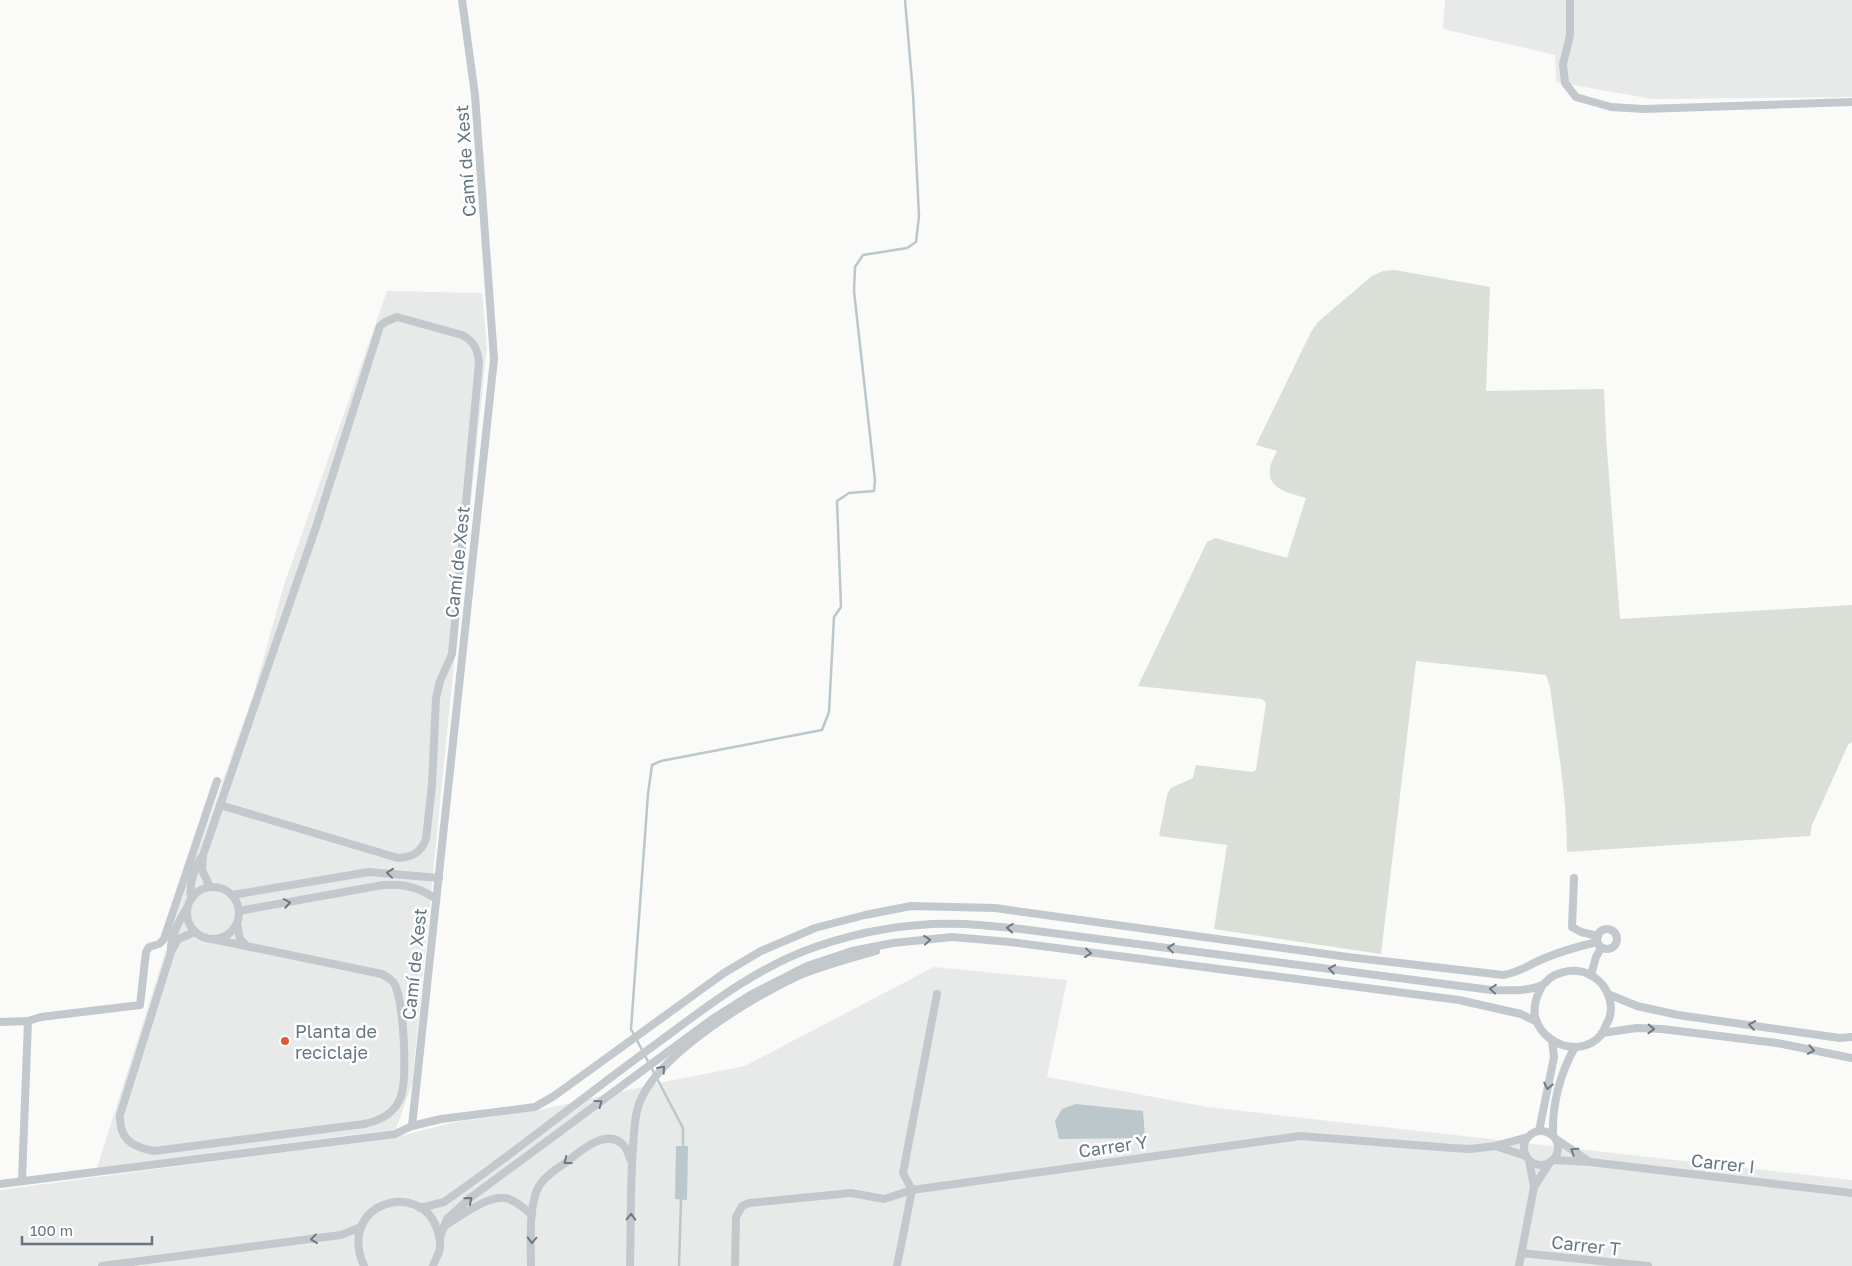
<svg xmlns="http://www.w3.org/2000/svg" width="1852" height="1266" font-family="'Golos Text',sans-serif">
<rect width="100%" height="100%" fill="#fafaf8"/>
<!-- built -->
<g fill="#e8e9e9">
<path d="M1445,0H1852V97L1652,99L1556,82L1555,55L1443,29Z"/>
<path d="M387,291L482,293L487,347L455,653L412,1084L396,1129L97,1168L189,877L254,692L284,585Z"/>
<path d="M934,967L1067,980L1047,1077L1207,1107L1852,1180V1266H0V1190L397,1137L455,1122L535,1111L664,1082L745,1066Z"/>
</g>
<!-- green -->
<path fill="#dadfd7" d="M1395,270L1490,287L1486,391L1604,389L1606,437L1620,619L1852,605V742L1848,745L1812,825L1810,836L1567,852C1567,797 1557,742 1550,687L1546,675L1416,661L1381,954L1214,929L1227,845L1159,836L1167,795L1171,788L1193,778L1196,765L1252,772L1256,770L1266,703L1262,699L1138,686L1207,542L1215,538L1287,558L1306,498C1291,493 1267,490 1270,469C1270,463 1275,456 1277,451L1256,445L1311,332L1318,322L1372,276L1383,271Z"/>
<!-- water -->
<g fill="#bbc7cb">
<path d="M1076,1104L1143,1111L1145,1138L1059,1139L1055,1121L1062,1109Z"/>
<path d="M676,1146H688L687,1200L675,1199Z"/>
</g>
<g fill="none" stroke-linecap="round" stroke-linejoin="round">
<!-- stream -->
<g stroke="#bbc7cb" stroke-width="2.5">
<path d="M683,1146V1128L631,1029L648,794L652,765L661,761L822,730L829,712L834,617L841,607L837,501L849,493L874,491L875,480L854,291L855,267L863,255L907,248L916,242L919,216L913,93L905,0"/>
<path d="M679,1266L681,1200"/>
</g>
<!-- street -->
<g stroke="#c3c8cc" stroke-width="8">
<path d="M1570,0V35L1563,64L1565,83L1576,97L1611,107L1644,109L1852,102"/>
<path d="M203,857L202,870L210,887"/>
<path d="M1574,878L1572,927L1581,932L1598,936"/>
<circle cx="213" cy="913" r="26"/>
<path d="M232,895L369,872L439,878"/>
<path d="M191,898C189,884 194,867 203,855L316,527L380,326L385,322L397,317L462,335C474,341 478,350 479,363L452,654L440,681L436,698L432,785L426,839C421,853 412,857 398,858L220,805"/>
<path d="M239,911L383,885C404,884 419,887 436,899"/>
<path d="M237,924L240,939L245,944"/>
<circle cx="1607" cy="939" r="10"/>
<path d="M195,932L178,939L171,952L120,1115C119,1139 132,1147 154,1151L364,1124C379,1121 393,1115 400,1099C408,1080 404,1000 394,983C391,979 387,977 382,974L212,939"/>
<path d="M171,948C171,934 180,919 187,908"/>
<path d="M1591,975L1596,957L1601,948"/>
<path d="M1608,994L1637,1006L1678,1015L1840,1038L1852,1037"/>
<path d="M28,1021L41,1017L140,1005L146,952L149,947L159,944L164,939L217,781"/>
<path d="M0,1022L28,1021L22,1181"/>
<path d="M1602,1033L1637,1028L1662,1029L1777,1043L1852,1058"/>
<path d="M412,1126L494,359L475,95L462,0"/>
<path d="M1539,1131L1554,1057L1552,1040"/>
<circle cx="1541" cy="1148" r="17"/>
<path d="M1553,1135C1552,1104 1560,1074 1575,1047"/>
<path d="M1526,1156L1495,1146L1528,1137"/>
<path d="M1529,1160L1534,1187L1550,1162"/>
<path d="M1553,1160L1590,1162L1556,1139"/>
<path d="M1590,1162L1852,1193"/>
<path d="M0,1184L395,1134L412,1126L441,1119L535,1107L554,1096L724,973L761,951L815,928L865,915L911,906L995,908L1348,957L1503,975C1519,973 1530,964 1545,958C1562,951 1580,946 1597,942"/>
<path d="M912,1190L903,1173L937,994"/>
<path d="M420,1208L444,1202C519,1150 589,1092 663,1039C711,1003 761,965 818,946C865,930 915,922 964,924C983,925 1002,927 1021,929L1491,990C1506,990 1525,992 1540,986C1544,985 1546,982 1549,979C1556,973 1568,970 1577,971C1590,972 1602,981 1607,992C1612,1003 1613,1014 1606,1025C1605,1028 1603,1032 1601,1035C1580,1059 1541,1044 1535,1016C1533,1005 1537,995 1542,986"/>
<path d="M444,1226C460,1217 491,1192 509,1199C518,1202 525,1209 532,1215"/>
<path d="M440,1237L447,1219L470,1198L711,1020L752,994L807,966L852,951L893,943L952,937L1010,942L1459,1000L1521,1014L1537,1022"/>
<path d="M1522,1253L1648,1266"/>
<path d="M102,1266L341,1235L361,1227"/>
<path d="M364,1266C336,1202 421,1179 437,1229C439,1235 441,1241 440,1248C439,1254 435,1260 433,1266"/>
<path d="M531,1266C531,1244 528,1206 539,1186C546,1175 558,1168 568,1161C581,1150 609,1126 625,1147C628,1151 629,1157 631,1161"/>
<path d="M630,1266C631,1227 630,1187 633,1148C634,1134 634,1120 638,1107C653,1056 754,996 800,975C825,965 851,958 876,951"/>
<path d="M735,1266L736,1217L742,1206L749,1203L851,1193L884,1199L912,1190L1300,1136L1452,1148L1471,1149L1495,1146"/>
<path d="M897,1266L912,1190"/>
<path d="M1519,1266L1534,1187"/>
</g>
</g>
<!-- one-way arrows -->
<defs><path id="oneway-chevron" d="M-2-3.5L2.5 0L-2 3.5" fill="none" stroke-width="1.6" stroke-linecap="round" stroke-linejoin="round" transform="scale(1.25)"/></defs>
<g stroke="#6a7a87">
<use href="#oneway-chevron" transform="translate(390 873) rotate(-174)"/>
<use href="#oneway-chevron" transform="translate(287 903) rotate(-10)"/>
<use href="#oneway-chevron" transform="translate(1010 928) rotate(-175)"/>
<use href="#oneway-chevron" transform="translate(927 940) rotate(-6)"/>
<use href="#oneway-chevron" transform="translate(1171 948) rotate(-173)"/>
<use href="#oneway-chevron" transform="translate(1088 953) rotate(7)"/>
<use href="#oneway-chevron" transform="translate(1332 969) rotate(-172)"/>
<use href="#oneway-chevron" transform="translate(1493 989) rotate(-176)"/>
<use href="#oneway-chevron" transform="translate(1752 1025) rotate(-172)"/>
<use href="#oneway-chevron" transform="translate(1651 1029) rotate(2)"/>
<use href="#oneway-chevron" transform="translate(1811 1050) rotate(11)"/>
<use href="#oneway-chevron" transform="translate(662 1069) rotate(-49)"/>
<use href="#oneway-chevron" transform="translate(1548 1086) rotate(102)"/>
<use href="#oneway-chevron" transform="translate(599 1103) rotate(-36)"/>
<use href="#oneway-chevron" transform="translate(1574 1151) rotate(-146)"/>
<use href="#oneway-chevron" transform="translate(567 1161) rotate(142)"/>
<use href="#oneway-chevron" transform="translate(469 1200) rotate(-40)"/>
<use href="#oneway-chevron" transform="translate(631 1217) rotate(-89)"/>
<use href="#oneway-chevron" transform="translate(314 1239) rotate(173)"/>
<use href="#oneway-chevron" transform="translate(532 1240) rotate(92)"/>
</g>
<!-- markers -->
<circle fill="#e4572e" stroke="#fff" stroke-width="2" cx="285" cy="1041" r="5"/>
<g text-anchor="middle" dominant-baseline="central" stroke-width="5" stroke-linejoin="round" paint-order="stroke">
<!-- street labels -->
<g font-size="18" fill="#657683" stroke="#fff">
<text transform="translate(465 161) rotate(-94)">Camí de Xest</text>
<text transform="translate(457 562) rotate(-84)">Camí de Xest</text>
<text transform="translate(414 964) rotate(-84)">Camí de Xest</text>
<text transform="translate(1113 1146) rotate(-8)">Carrer Y</text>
<text transform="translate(1723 1163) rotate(6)">Carrer I</text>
<text transform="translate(1586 1245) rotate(6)">Carrer T</text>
</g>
<!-- poi labels -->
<g font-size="18" fill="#657683" stroke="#fff" text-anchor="start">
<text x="295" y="1031">Planta de<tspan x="295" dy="21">reciclaje</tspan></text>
</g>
</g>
<!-- scale -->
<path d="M22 1236v8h130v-8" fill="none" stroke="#657683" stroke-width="2.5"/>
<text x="30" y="1236" font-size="15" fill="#657683" stroke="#ffffff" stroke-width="4" paint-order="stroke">100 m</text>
</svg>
